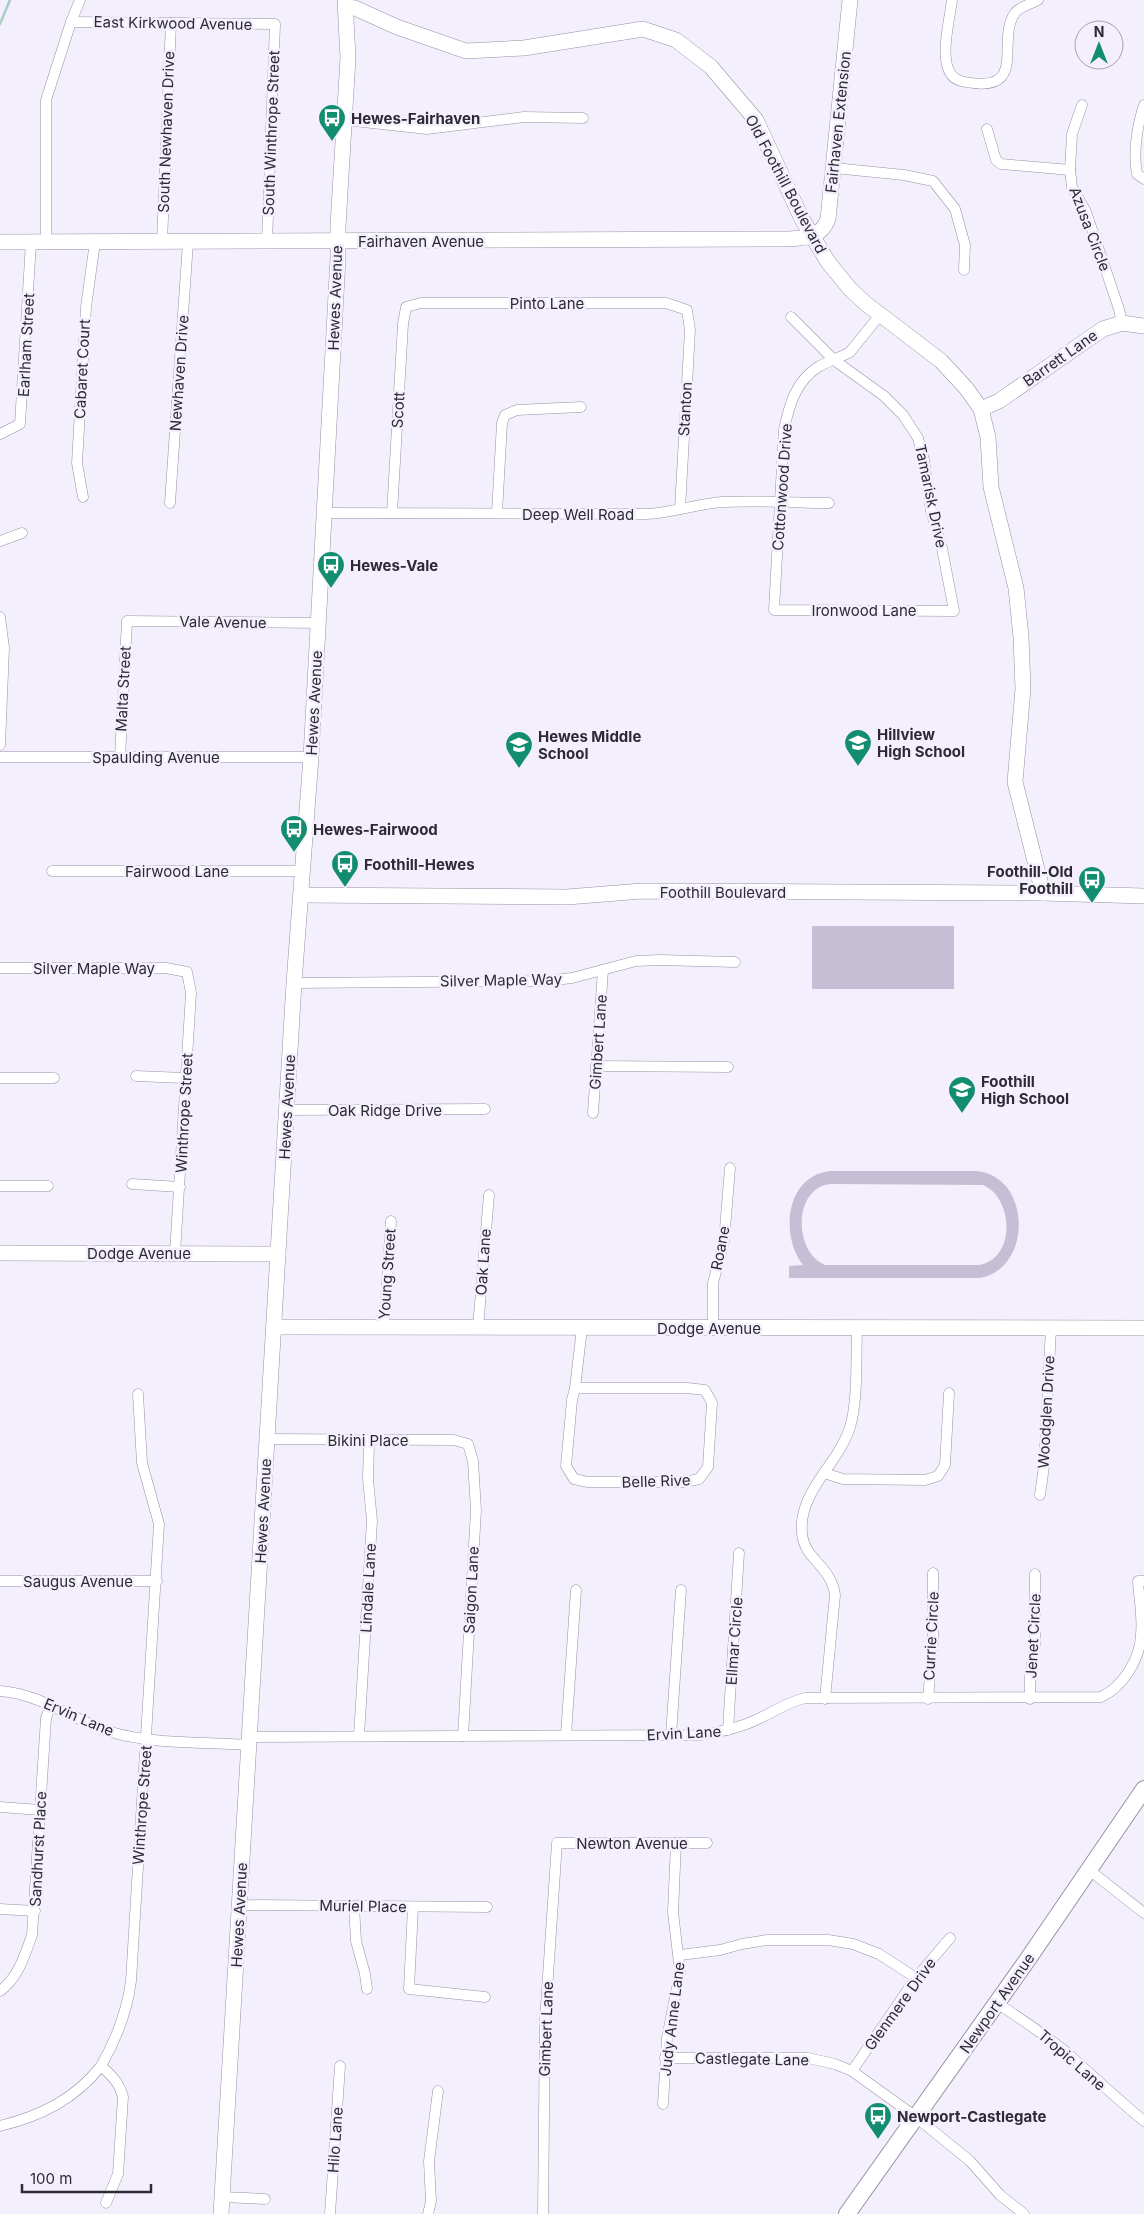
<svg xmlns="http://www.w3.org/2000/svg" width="1144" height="2214" font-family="Inter,sans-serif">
<rect width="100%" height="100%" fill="#f4effd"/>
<!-- green -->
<g fill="#c5bed4" fill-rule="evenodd">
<rect x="812" y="926" width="142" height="63"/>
<path d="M831,1171H975C1031,1174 1034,1268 980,1278H789V1266L803,1265C780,1236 785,1175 831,1171ZM831,1184L983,1185C1014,1198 1016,1259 979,1265H825C793,1252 793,1187 831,1184Z"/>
</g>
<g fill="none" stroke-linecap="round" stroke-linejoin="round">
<!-- stream -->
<path stroke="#a5cfc0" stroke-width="2.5" d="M0,24L10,0"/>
<defs>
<g id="street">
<path d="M952,0C950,20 934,74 961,81C1031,97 995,40 1015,13C1019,7 1031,4 1038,0"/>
<path d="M71,22L275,24L267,242"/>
<path d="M1082,105L1072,134L1070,170L1072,187L1086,212L1119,309L1122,323"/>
<path d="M1144,105C1137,126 1133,153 1137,174L1144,179"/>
<path d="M345,120L427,129L524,117L583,118"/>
<path d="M987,129L996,160L1001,164L1070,170"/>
<path d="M834,168L904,175L933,181L955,209L965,245L964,270"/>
<path d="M46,242V100L71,22L80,0"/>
<path d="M162,242L171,23"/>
<path d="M791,317L834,360L884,396L903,415L918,438L924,460L931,511L942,548L954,611L774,610L784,430C789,405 796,381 818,367C828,361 840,358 850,352L880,315"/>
<path d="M0,434L20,424L31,242"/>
<path d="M83,497L77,463L86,307L95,242"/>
<path d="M170,503L188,242"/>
<path d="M325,513L646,514C672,513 696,504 722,502C757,500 794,503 829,503"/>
<path d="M392,513L403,324L406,307L421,303H666L687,310L690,330L680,509"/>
<path d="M497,513L502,423L505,415L517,410L581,407"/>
<path d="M0,541L22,533"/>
<path d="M0,617L4,648L0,745"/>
<path d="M0,757H311"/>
<path d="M120,758L127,621L319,623"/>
<path d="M52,871H303"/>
<path d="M0,968H166L187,972L191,993L175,1253"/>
<path d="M294,983L545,981L572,978L636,961L660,960L735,962"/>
<path d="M596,1066L728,1067"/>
<path d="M136,1076L185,1078"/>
<path d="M0,1078H54"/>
<path d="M286,1110L485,1109"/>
<path d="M593,1113L603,970"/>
<path d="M132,1184L180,1187"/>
<path d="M0,1186H48"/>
<path d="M384,1327L391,1221"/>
<path d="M478,1328L489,1195"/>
<path d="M713,1328V1283L724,1241L730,1168"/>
<path d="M575,1388H687L705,1390L712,1403L708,1467L699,1479L685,1482H588L574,1479L566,1466L572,1400Z"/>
<path d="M575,1388L582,1328"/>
<path d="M267,1439L454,1440L468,1444L473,1461L476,1510L463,1736"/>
<path d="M824,1473L843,1479L925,1480L938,1476L945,1465L949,1393"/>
<path d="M1040,1495L1044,1466L1051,1328"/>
<path d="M0,1581H157"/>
<path d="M0,1691C41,1694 73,1720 111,1732C149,1744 208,1742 249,1745"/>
<path d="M825,1699L835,1595C831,1565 804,1560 802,1533C798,1491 839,1464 850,1427C858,1402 856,1355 857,1328"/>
<path d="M928,1699L933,1641V1573"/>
<path d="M1030,1699V1677L1035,1644V1574"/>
<path d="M728,1730L739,1553"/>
<path d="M566,1735L576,1590"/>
<path d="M671,1735L681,1590"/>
<path d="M359,1736L372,1521L368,1479L369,1441"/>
<path d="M249,1737L700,1735C720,1732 740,1728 758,1719C774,1712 787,1702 805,1698L1101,1697C1123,1687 1140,1659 1141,1635C1143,1617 1139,1599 1138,1581H1144"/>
<path d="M0,1807L40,1810"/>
<path d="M1088,1869L1144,1913"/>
<path d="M239,1905L487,1907"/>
<path d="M354,1906L356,1941L365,1974L367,1989"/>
<path d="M413,1907L409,1989L485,1997"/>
<path d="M0,1909L35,1911"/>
<path d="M680,1955L720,1950L742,1944L767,1940H828L853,1944L879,1954L916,1978"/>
<path d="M0,1991C18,1978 25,1955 32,1935L46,1718L51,1705"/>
<path d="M997,2003C1021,2019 1044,2034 1066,2052C1092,2075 1117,2099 1144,2121"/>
<path d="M665,2058H808L835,2064L852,2071L916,2117L970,2161L1000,2195L1024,2214"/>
<path d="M852,2071L916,1978L950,1938"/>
<path d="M663,2104L667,2038L680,1972L673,1912L676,1843"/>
<path d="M0,2126C41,2116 75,2099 101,2066"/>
<path d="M222,2197L265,2199"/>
<path d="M106,2203L118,2174L123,2097C119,2082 112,2076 101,2066C117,2038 127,2012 131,1981L159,1524L142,1463L138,1394"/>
<path d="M330,2214L340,2066"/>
<path d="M428,2214L431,2201L429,2161L438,2091"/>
<path d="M543,2214L545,2020L557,1843H707"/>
</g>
<g id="secondary">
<path d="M346,7L355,8L397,27L466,51L524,48L643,29L676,40L711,67L756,120L802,219L828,262L850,289L865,303L941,361L966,388L981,409L988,437L991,487L1016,588L1021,637L1023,689L1015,782L1043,893"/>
<path d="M0,242L787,239C805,238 821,238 828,219L850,0"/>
<path d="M981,409L999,401L1103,329L1122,323L1144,326"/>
<path d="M301,895L567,897L642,891L1043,893L1144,896"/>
<path d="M0,1253L278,1254"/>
<path d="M274,1327L1144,1328"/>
<path d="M221,2214L294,983L311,757L338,258V226L348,58L345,0"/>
</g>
<path id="primary" d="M847,2214L1028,1959L1144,1789"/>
</defs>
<!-- street casing -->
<use href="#street" stroke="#9890a6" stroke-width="11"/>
<!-- secondary casing -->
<use href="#secondary" stroke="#9890a6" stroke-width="16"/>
<!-- primary casing -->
<use href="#primary" stroke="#9890a6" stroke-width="18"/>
<!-- street -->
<use href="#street" stroke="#fff" stroke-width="10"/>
<!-- secondary -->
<use href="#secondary" stroke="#fff" stroke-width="15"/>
<!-- primary -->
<use href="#primary" stroke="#fff" stroke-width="16"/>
</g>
<!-- icons -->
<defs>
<symbol id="bus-pin" viewBox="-11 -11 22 30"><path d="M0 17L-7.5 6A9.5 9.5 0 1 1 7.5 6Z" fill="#138d70" stroke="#f4effd"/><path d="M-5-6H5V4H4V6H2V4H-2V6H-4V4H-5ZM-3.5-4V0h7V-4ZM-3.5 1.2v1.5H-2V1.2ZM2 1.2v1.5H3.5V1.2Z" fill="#fff"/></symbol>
<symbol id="school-pin" viewBox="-11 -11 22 30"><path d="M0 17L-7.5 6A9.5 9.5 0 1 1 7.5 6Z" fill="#138d70" stroke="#f4effd"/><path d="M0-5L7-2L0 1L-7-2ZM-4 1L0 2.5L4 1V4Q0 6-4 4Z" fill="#fff"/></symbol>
</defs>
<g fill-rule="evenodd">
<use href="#bus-pin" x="316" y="102" width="32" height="43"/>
<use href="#bus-pin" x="315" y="549" width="32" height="43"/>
<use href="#school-pin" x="842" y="727" width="32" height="43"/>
<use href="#school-pin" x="503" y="729" width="32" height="43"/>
<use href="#bus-pin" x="278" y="813" width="32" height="43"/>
<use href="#bus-pin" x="329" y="848" width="32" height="43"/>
<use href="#bus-pin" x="1076" y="864" width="32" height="43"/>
<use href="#school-pin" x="946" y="1074" width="32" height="43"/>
<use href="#bus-pin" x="862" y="2100" width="32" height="43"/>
</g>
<g text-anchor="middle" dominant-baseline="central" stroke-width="5" stroke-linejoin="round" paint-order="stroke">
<!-- street labels -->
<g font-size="15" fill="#2d2a33" stroke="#f4effd">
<text transform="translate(173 23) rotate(1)">East Kirkwood Avenue</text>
<text transform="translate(838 122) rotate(-84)">Fairhaven Extension</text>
<text transform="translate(166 132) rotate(-88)">South Newhaven Drive</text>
<text transform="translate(271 133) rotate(-88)">South Winthrope Street</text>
<text transform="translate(786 184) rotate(62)">Old Foothill Boulevard</text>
<text transform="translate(1090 229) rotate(69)">Azusa Circle</text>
<text x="421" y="241">Fairhaven Avenue</text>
<text transform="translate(335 298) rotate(-88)">Hewes Avenue</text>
<text x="547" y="303">Pinto Lane</text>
<text transform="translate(26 345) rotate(-87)">Earlham Street</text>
<text transform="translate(1060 358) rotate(-35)">Barrett Lane</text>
<text transform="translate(82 369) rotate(-87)">Cabaret Court</text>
<text transform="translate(179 373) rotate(-86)">Newhaven Drive</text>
<text transform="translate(685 409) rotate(-87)">Stanton</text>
<text transform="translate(398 410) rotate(-87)">Scott</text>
<text transform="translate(782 487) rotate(-86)">Cottonwood Drive</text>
<text transform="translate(931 496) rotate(78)">Tamarisk Drive</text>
<text x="578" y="514">Deep Well Road</text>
<text x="864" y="610">Ironwood Lane</text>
<text transform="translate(223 622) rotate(1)">Vale Avenue</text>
<text transform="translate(123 689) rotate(-87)">Malta Street</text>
<text transform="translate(314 703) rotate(-87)">Hewes Avenue</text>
<text x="156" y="757">Spaulding Avenue</text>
<text x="177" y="871">Fairwood Lane</text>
<text x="723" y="892">Foothill Boulevard</text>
<text x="94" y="968">Silver Maple Way</text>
<text transform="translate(501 980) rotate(-1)">Silver Maple Way</text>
<text transform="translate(598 1042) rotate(-86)">Gimbert Lane</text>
<text transform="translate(287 1107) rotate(-87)">Hewes Avenue</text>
<text x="385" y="1110">Oak Ridge Drive</text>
<text transform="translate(184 1113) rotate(-87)">Winthrope Street</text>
<text transform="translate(720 1248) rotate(-79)">Roane</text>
<text x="139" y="1253">Dodge Avenue</text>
<text transform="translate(483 1262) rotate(-86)">Oak Lane</text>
<text transform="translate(387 1274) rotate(-86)">Young Street</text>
<text x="709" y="1328">Dodge Avenue</text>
<text transform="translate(1046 1412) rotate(-87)">Woodglen Drive</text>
<text x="368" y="1440">Bikini Place</text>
<text transform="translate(656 1481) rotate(-2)">Belle Rive</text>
<text transform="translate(263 1511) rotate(-87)">Hewes Avenue</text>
<text x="78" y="1581">Saugus Avenue</text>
<text transform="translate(368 1588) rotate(-87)">Lindale Lane</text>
<text transform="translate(471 1590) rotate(-87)">Saigon Lane</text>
<text transform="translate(931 1636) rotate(-87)">Currie Circle</text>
<text transform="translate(1033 1636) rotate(-87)">Jenet Circle</text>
<text transform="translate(734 1641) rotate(-86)">Ellmar Circle</text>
<text transform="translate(79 1717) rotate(23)">Ervin Lane</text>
<text transform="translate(684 1733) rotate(-3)">Ervin Lane</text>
<text transform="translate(142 1805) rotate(-86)">Winthrope Street</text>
<text x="632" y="1843">Newton Avenue</text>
<text transform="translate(38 1849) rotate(-87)">Sandhurst Place</text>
<text transform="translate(363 1906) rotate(1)">Muriel Place</text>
<text transform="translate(239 1915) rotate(-87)">Hewes Avenue</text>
<text transform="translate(997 2003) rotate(-55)">Newport Avenue</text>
<text transform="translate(900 2004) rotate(-54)">Glenmere Drive</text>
<text transform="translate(672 2019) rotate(-83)">Judy Anne Lane</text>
<text transform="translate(546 2029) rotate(-88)">Gimbert Lane</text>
<text transform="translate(752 2059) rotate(1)">Castlegate Lane</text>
<text transform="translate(1072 2060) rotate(41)">Tropic Lane</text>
<text transform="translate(335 2140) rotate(-86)">Hilo Lane</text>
</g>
<!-- poi labels -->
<g font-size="15" font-weight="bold" fill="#2d2a33" stroke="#f4effd" text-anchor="start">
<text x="351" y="118">Hewes-Fairhaven</text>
<text x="350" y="565">Hewes-Vale</text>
<text x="877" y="734">Hillview<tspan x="877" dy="17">High School</tspan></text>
<text x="538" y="736">Hewes Middle<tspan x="538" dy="17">School</tspan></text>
<text x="313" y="829">Hewes-Fairwood</text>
<text x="364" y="864">Foothill-Hewes</text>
<text x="1073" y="871" text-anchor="end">Foothill-Old<tspan x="1073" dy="17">Foothill</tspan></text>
<text x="981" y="1081">Foothill<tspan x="981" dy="17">High School</tspan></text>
<text x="897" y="2116">Newport-Castlegate</text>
</g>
</g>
<!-- north arrow -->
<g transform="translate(1099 45)"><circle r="24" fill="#f4effd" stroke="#a4a0ac"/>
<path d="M0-4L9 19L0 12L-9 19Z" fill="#138d70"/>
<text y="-8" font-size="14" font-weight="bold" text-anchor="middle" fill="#2d2a33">N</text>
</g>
<!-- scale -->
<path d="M22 2184v8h129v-8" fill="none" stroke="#2d2a33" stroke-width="2.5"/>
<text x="30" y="2184" font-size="15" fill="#2d2a33" stroke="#f4effd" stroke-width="4" paint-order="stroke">100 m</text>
</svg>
